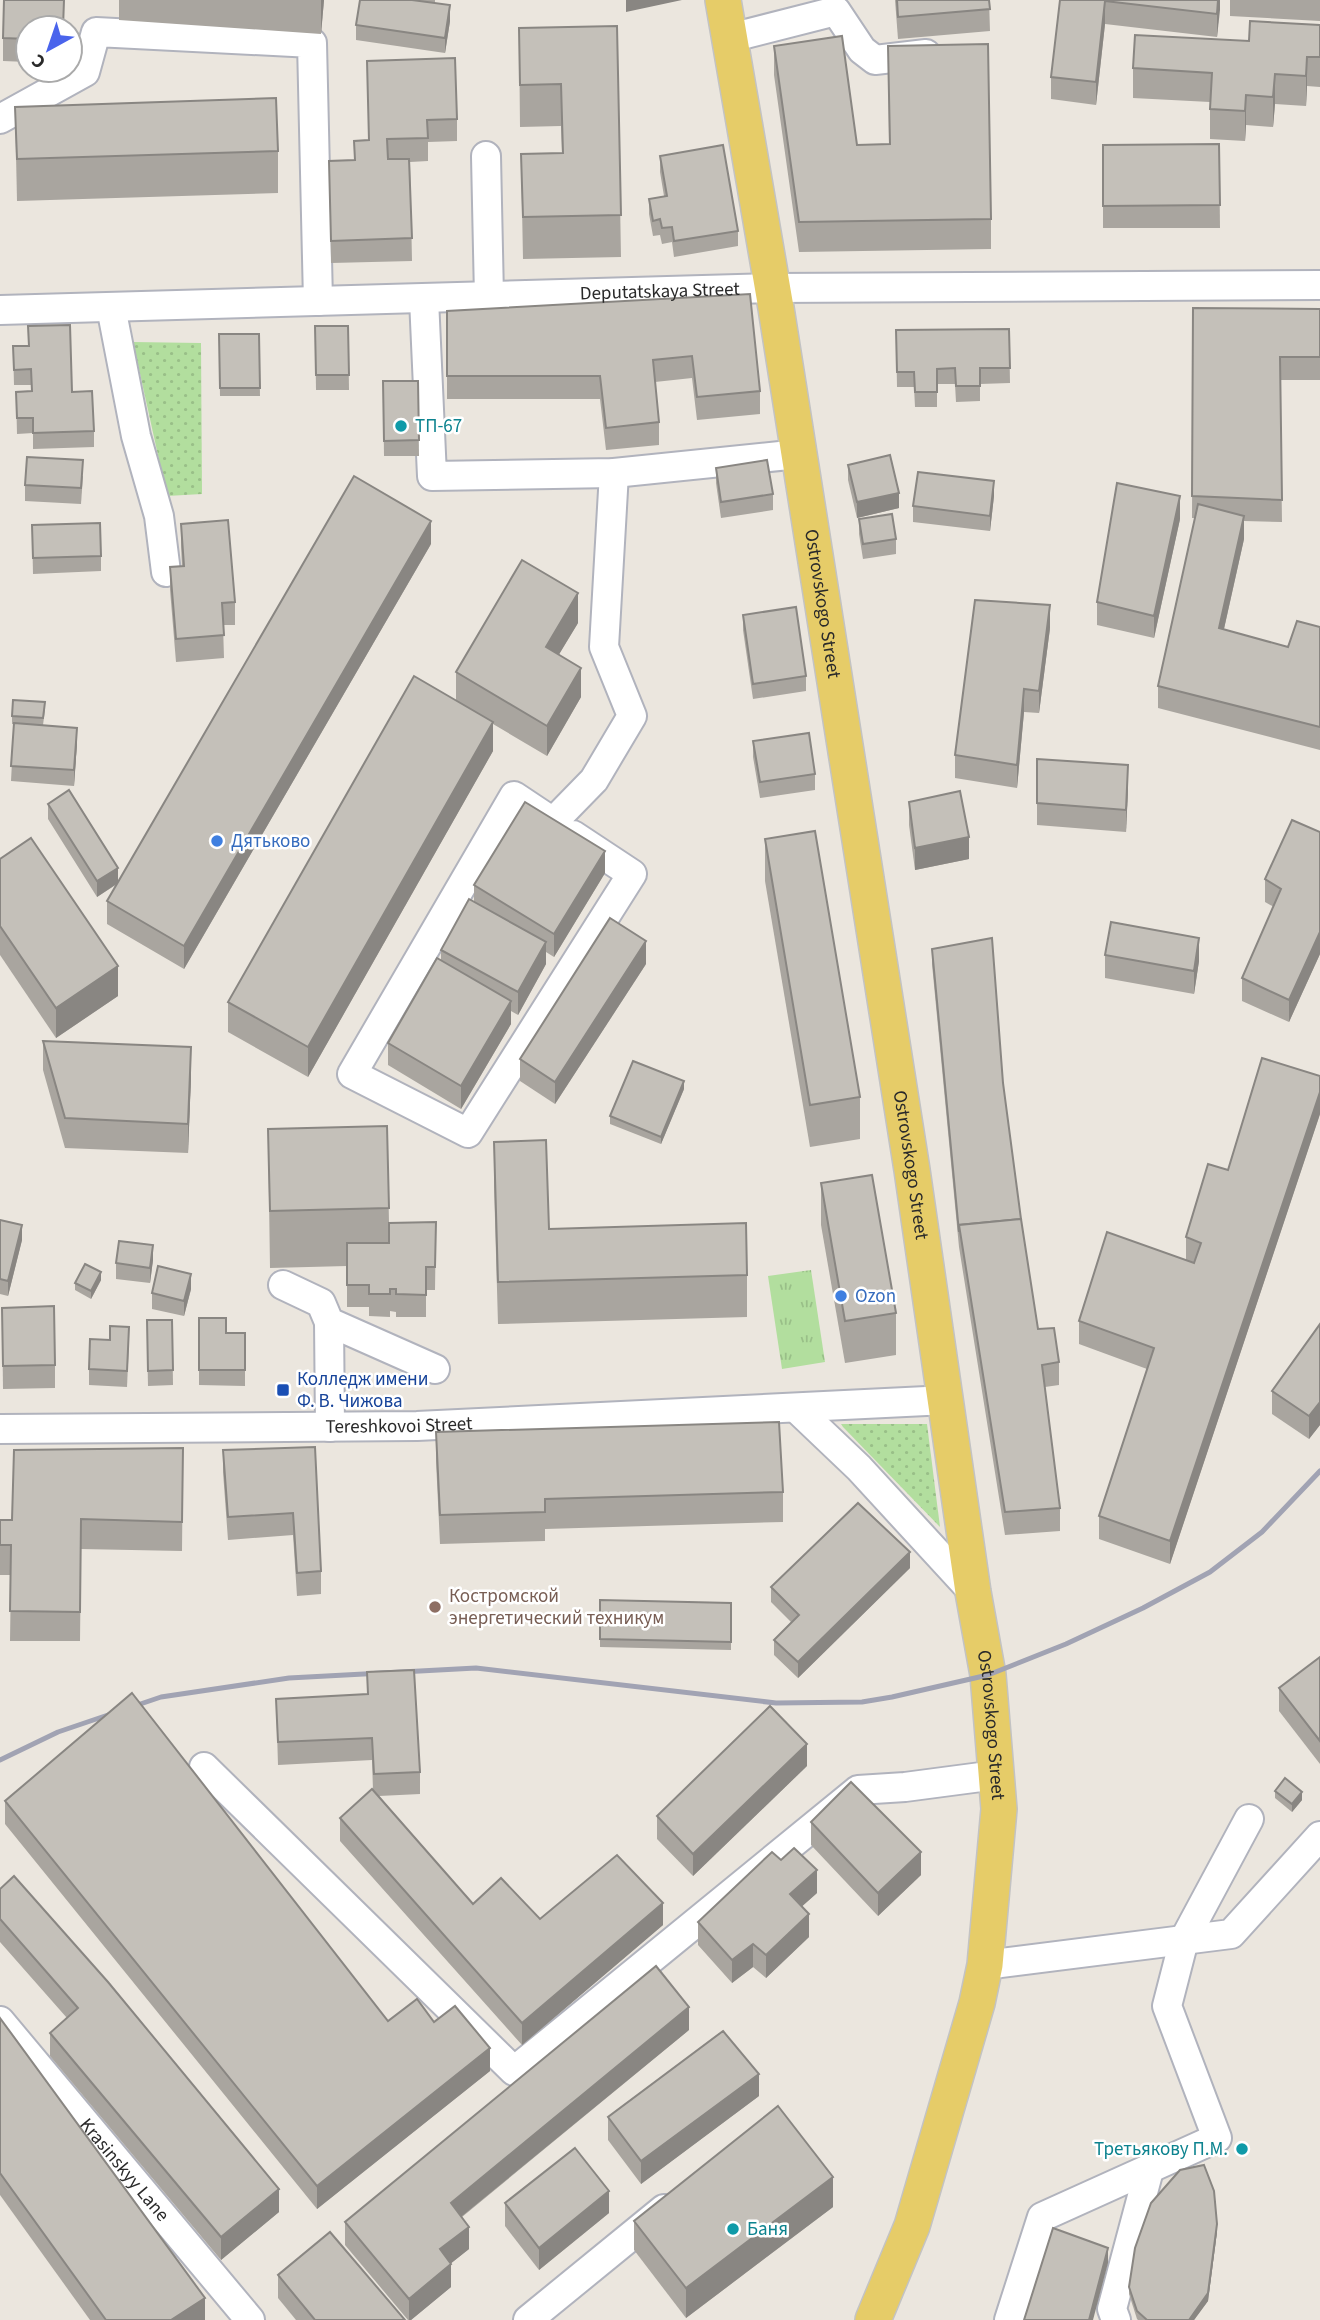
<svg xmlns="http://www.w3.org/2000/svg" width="1320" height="2320" font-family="'Source Sans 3',sans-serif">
<defs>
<pattern id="grass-dots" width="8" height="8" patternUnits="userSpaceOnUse" patternTransform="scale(1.75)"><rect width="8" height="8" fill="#b2de9e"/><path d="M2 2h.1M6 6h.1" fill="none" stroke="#99bf88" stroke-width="1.8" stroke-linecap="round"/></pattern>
<pattern id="park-tufts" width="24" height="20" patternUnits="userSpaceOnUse" patternTransform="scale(1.75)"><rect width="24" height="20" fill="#b2de9e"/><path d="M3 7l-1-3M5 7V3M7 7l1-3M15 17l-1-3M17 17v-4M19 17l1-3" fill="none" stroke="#99bf88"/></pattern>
</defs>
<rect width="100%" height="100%" fill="#ebe6de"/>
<!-- grass -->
<g fill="url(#grass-dots)">
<path d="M133,342L201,343L202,494L167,496Z"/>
<path d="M841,1424H927L940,1527L843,1427Z"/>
</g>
<!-- park -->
<path fill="url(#park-tufts)" d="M811,1270L825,1362L782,1369L768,1276Z"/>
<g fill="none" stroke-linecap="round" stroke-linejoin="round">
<defs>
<g id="minor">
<path d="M730,38L836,11L862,50L875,60L926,54"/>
<path d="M0,119L85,72L96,32L312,43L318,301"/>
<path d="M486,156L489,297"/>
<path d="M424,299L432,476L614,473L799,454"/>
<path d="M111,307L136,436L159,516L166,572"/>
<path id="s1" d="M0,310L773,288L1320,285"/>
<path d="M573,835L632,874L468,1133L352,1074L514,796L553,822L594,780L632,716L604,647L614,473"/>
<path d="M283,1285L321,1303L329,1322L435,1369"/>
<path d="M329,1322L330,1427"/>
<path d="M796,1408L859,1468L973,1592"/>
<path id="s2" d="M0,1429L417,1426L947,1400"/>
<path d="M204,1767L514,2071L858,1790L905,1787L996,1775"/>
<path d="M985,1965L1231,1934L1320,1836"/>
<path id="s3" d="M0,2021L250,2320"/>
<path d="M528,2320L664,2209"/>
<path d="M1009,2320L1042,2217L1217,2138L1167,2006L1184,1940L1249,1819"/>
<path d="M1116,2320L1112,2309L1149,2170"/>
</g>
<g id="major">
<path id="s4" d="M723,0L776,308L912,1170L973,1592L988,1675L999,1809L985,1965L977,2003L912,2226L873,2320"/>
</g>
</defs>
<!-- minor casing -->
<use href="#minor" stroke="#b1b3bd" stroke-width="32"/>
<!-- major casing -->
<use href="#major" stroke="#c3c3c3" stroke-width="38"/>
<!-- minor -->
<use href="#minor" stroke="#fff" stroke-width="28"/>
<!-- major -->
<use href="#major" stroke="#e6cc68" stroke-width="35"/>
<!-- rail -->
<path stroke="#a1a3b3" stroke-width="5" d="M0,1760L58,1732L161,1697L289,1678L476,1668L776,1703L862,1702L892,1697L988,1675L1066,1644L1143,1608L1210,1572L1262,1532L1320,1471"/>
</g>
<!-- wall -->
<g fill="#a9a59f">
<path d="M119,0H324L321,34L119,20Z"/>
<path d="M360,0H435V3L450,21L445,53L356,40V25Z"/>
<path d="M895,0H989L990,31L898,39Z"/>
<path d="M1060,0H1220L1217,37L1105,24L1096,105L1051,99V77Z"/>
<path d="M1230,0H1320V21L1230,16Z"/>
<path d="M1320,25V87L1307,86L1306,106L1275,104L1273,127L1246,125L1245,141L1210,139V102L1133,98V68Z"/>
<path d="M617,26L621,257L523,259L521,154L562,153L561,126L520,127L519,28Z"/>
<path d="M28,28V62L3,61V38Z"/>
<path d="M774,46L857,145L889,144L888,46L991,219V249L799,252L774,75Z"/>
<path d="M367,61L457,119V141L428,142V161L410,162L412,261L331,263L329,161L354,160V141L369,140Z"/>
<path d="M15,107L278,151V193L17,201Z"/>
<path d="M1219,144L1220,228H1103V145Z"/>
<path d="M660,156L738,231V246L674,257L672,242L662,244L660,235L653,236L649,214V199L664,196L660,172Z"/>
<path d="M750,294L760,391V414L697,420L692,378L655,382L659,422V445L606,450L600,399H447V311Z"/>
<path d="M1193,308L1320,309V380H1280L1282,522L1244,521V539L1224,629L1288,647L1320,627V750L1158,708V686L1195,518H1192Z"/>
<path d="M28,326L72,392L94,431V447L33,449V433L17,434L16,392L31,391V385H14L13,346H29Z"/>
<path d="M315,326H348L349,390H316Z"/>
<path d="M1009,329L1010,383L980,384V401L956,402L955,384H937V407H915L914,387H897L896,330Z"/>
<path d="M219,334H259L260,396H220Z"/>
<path d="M383,381H418L419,456H384Z"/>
<path d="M848,465L899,508L857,518L848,480Z"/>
<path d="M716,468L773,494V510L721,518L716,483Z"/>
<path d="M83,476L81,504L25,501V485Z"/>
<path d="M994,496L990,531L913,522V506Z"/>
<path d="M859,519L896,539V554L863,559L859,534Z"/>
<path d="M1180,519L1154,638L1097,625V602Z"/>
<path d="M181,524L235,602V625H223L224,658L176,662L170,590V567L182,566L181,546Z"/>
<path d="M32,525L101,556V571L33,574Z"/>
<path d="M431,544L184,969L107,924V901L117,884L97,897L48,819V804L118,882Z"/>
<path d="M743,615L806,676V691L753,699L743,630Z"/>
<path d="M578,623L559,654L581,697L547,756L493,724V751L308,1077L228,1032V1002L456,700V672Z"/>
<path d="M1050,628L1039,713L1024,712L1017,788L955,778V755Z"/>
<path d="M45,710L43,725L77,743L74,786L11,781L14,724H12V716Z"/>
<path d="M753,741L815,774V790L760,798L753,757Z"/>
<path d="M1037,759L1128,788L1126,832L1037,825Z"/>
<path d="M909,802L969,859L915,870L909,825Z"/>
<path d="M1320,832V954L1289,1022L1242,1001V978L1274,907L1265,902V879Z"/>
<path d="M765,839L860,1097V1139L810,1147L765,881Z"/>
<path d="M0,859L118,996L56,1038L0,955Z"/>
<path d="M605,873L554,957L546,952V964L518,1015L511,1011V1024L461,1109L388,1065V1043L441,960V950L474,901V885Z"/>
<path d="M932,949L1003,1083L1021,1219L1038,1329L1059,1362V1385L1045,1387L1060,1508V1531L1005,1535L959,1247L932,964Z"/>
<path d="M1105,955L1199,961L1194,994L1105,978Z"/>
<path d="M646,964L555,1104L520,1081V1059Z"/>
<path d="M43,1041L191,1077L188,1153L65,1148L43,1070Z"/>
<path d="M1320,1076V1114L1170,1564L1099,1539V1516L1147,1369L1079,1344V1321L1186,1260V1237L1228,1170Z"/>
<path d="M684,1089L661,1144L610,1124V1116Z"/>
<path d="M387,1126L389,1223L436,1222L435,1290H426V1317H396V1312L390,1311V1317L369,1316V1307H347V1266L270,1268L268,1129Z"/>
<path d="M494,1142L549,1229L747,1275V1317L498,1324L494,1184Z"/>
<path d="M821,1183L896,1313V1355L845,1363L821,1225Z"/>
<path d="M0,1220L22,1240L8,1296L0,1294Z"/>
<path d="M153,1260L150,1283L116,1279V1263Z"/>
<path d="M101,1280L91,1299L75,1290V1283Z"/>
<path d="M191,1289L184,1316L152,1309V1293Z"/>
<path d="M2,1308L55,1365V1388L3,1389Z"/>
<path d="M199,1318L226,1333H245V1386L199,1385Z"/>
<path d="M172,1320L173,1385L148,1386L147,1335Z"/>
<path d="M1320,1324V1425L1309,1439L1272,1414V1391Z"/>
<path d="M129,1342L127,1387L89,1385V1369Z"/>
<path d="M436,1432L783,1492V1522L545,1529V1541L440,1544L436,1461Z"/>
<path d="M315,1447L321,1571V1594L297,1596L293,1535L228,1540L223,1472V1450Z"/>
<path d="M183,1448L182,1551L81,1549L80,1641H10L11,1575H0V1520H12Z"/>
<path d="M910,1568L798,1678L774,1655V1640L791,1622L771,1602V1587Z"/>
<path d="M600,1600L731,1603V1650L600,1647Z"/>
<path d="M1320,1657V1764L1279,1711V1688Z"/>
<path d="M367,1672L420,1772V1794L379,1796L473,1904L540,1919L663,1925L522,2045L340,1841V1818L373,1790L372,1760L278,1765L276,1699L367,1694Z"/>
<path d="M807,1766L693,1876L657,1839V1816Z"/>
<path d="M1275,1791L1302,1800L1292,1812L1275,1798Z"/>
<path d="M5,1801L388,2021L434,2022L490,2071L317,2209L5,1824Z"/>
<path d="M811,1822L921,1875L878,1916L811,1845Z"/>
<path d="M0,1889L279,2212L221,2260L50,2056V2033L67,2018L0,1942Z"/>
<path d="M817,1893L801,1907L809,1937L766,1978L753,1967L732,1983L698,1945V1922Z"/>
<path d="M0,2018L205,2320H90L0,2195Z"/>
<path d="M689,2030L462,2217L469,2249L450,2264L451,2287L411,2320H408L345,2245V2222Z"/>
<path d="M759,2096L641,2184L608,2140V2117Z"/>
<path d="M505,2203L609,2213L539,2270L505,2226Z"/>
<path d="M833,2207L686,2318L634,2250V2221Z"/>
<path d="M1217,2232L1208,2301L1194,2320H1138L1137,2319L1129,2294V2287Z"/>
<path d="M278,2275L405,2320H296L278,2298Z"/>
</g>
<!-- shaded-wall -->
<g fill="#898682">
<path d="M321,0H324L321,34Z"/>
<path d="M626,0H682L626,12Z"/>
<path d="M1218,0H1220V10L1217,37V14Z"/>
<path d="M1105,1V24L1096,105V82Z"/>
<path d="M450,5V21L445,53V38Z"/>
<path d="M1307,57V86L1306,106V76Z"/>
<path d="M1275,74V104L1273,127V97Z"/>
<path d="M1246,95V125L1245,141V111Z"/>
<path d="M994,481V496L990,531V516Z"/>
<path d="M899,493V508L857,518V502Z"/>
<path d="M1180,496V519L1154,638V616Z"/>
<path d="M1244,516V539L1219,651V628Z"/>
<path d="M431,521V544L184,969V946Z"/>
<path d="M578,593V623L546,676V647Z"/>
<path d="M1050,605V628L1039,713V691Z"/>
<path d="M581,668V697L547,756V726Z"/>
<path d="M1024,689V712L1017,788V765Z"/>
<path d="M493,722V751L308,1077V1047Z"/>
<path d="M77,728V743L74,786V770Z"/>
<path d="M1128,765V788L1126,832V810Z"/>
<path d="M969,837V859L915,870V848Z"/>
<path d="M605,851V873L554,957V934Z"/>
<path d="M118,868V883L97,897V881Z"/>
<path d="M1320,932V954L1289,1022V1000Z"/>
<path d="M1199,938V961L1194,994V971Z"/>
<path d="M646,941V964L555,1104V1082Z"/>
<path d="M546,942V964L518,1015V992Z"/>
<path d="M118,966V996L56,1038V1008Z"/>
<path d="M511,1001V1024L461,1109V1086Z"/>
<path d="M191,1047V1077L188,1153V1124Z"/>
<path d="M684,1081V1089L661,1144V1137Z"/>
<path d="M1320,1092V1114L1170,1564V1541Z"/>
<path d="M22,1225V1240L8,1296V1281Z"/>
<path d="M153,1245V1260L150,1283V1268Z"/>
<path d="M101,1272V1280L91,1299V1291Z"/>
<path d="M191,1274V1289L184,1316V1301Z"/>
<path d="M1320,1402V1425L1309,1439V1416Z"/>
<path d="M910,1552V1568L798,1678V1662Z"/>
<path d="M807,1744V1766L693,1876V1854Z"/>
<path d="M1302,1792V1800L1292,1812V1804Z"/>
<path d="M921,1852V1875L878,1916V1893Z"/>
<path d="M817,1870V1893L790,1917V1894Z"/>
<path d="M663,1903V1925L522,2045V2023Z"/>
<path d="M809,1914V1937L766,1978V1955Z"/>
<path d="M753,1944V1967L732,1983V1960Z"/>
<path d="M689,2007V2030L451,2225V2203Z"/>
<path d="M490,2048V2071L317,2209V2186Z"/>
<path d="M759,2074V2096L641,2184V2161Z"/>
<path d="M833,2177V2207L686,2318V2288Z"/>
<path d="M279,2189V2212L221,2260V2237Z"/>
<path d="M609,2191V2213L539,2270V2248Z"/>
<path d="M1217,2224V2232L1208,2301L1194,2320H1189Z"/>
<path d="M469,2227V2249L440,2272V2249Z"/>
<path d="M1108,2248V2263L1093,2320H1089Z"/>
<path d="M451,2264V2287L411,2320H409V2299Z"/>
<path d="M205,2298V2320H171Z"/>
</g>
<!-- building -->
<g fill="#c4c0b9" stroke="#898682" stroke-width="2">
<path d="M4,0H64L63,28H28V39L3,38Z"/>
<path d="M360,0H412L450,5L445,38L356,25Z"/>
<path d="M897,0H989L990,9L898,17Z"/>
<path d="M1060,0H1218L1217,14L1105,1L1096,82L1051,77Z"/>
<path d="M1250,21L1320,25V57H1307L1306,76L1275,74L1273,97L1246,95L1245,111L1210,109L1212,73L1133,68L1135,35L1249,41Z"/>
<path d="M617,26L621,215L523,217L521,154L563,153L561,84L520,85L519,28Z"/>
<path d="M842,36L857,145L890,144L888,46L988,44L991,219L799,222L774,46Z"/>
<path d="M455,58L457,119L427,120L428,138L387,139L388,159H409L412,238L331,241L329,161L355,160L354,141L369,140L367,61Z"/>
<path d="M276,98L278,151L17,159L15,107Z"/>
<path d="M1219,144L1220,205L1103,206V145Z"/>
<path d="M723,145L738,231L674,241L672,227L662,228L660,219L653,221L649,199L667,196L660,156Z"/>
<path d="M750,294L760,391L697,397L692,356L653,360L659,422L606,428L600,376H447V311Z"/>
<path d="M1193,308L1320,309V357H1280L1282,500L1192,496Z"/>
<path d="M70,325L72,392L92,391L94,431L33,433V418H17L16,392L32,391L31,369L14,370L13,346H29L28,326Z"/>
<path d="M315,326H348L349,375H316Z"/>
<path d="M1009,329L1010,368H980V386H956L955,368L937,369V392H915L914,372H897L896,330Z"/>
<path d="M219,334H259L260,388H220Z"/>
<path d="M383,381H418L419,440L384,441Z"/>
<path d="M890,455L899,493L857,502L848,465Z"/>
<path d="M27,457L83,460L81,488L25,485Z"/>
<path d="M767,460L773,494L721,502L716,468Z"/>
<path d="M918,472L994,481L990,516L913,506Z"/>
<path d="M354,476L431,521L184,946L107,901Z"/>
<path d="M1117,483L1180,496L1154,616L1097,602Z"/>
<path d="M1198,504L1244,516L1219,628L1288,647L1297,621L1320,627V727L1158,686Z"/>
<path d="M892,514L896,539L863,544L859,519Z"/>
<path d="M228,520L235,602L222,603L224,635L176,639L170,567L184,566L181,524Z"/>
<path d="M100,523L101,556L33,558L32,525Z"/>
<path d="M522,560L578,593L546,647L581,668L547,726L456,672Z"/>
<path d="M975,600L1050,605L1039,691L1024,689L1017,765L955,755Z"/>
<path d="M796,607L806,676L753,684L743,615Z"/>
<path d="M414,676L493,722L308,1047L228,1002Z"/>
<path d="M13,700L45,702L43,718L12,716Z"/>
<path d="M14,723L77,728L74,770L11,766Z"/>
<path d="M809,733L815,774L760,782L753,741Z"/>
<path d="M1037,759L1128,765L1126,810L1037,803Z"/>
<path d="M69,790L118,868L97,881L48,804Z"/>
<path d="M960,791L969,837L915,848L909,802Z"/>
<path d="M525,802L605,851L554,934L474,885Z"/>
<path d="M1292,820L1320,832V932L1289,1000L1242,978L1281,889L1265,879Z"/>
<path d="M815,831L860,1097L810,1105L765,839Z"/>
<path d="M31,838L118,966L56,1008L0,926V859Z"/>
<path d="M469,899L546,942L518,992L441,950Z"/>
<path d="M610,918L646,941L555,1082L520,1059Z"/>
<path d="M1111,922L1199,938L1194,971L1105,955Z"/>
<path d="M992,938L1003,1083L1021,1219L959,1225V1232L932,949Z"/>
<path d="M437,958L511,1001L461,1086L388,1043Z"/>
<path d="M43,1041L191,1047L188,1124L65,1118Z"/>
<path d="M1262,1058L1320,1076V1092L1170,1541L1099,1516L1154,1348L1079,1321L1107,1232L1194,1263L1201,1243L1186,1237L1208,1164L1228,1170Z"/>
<path d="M633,1061L684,1081L661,1137L610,1116Z"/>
<path d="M387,1126L389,1208L270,1211L268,1129Z"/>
<path d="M546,1140L549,1229L746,1223L747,1275L498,1282L494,1142Z"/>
<path d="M872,1175L896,1313L845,1321L821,1183Z"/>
<path d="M1021,1219L1038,1329L1054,1328L1059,1362L1042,1365L1060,1508L1005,1512L959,1225Z"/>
<path d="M0,1220L22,1225L8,1281L0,1279Z"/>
<path d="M436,1222L435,1267H426V1295L396,1294V1289H390V1294H369V1285H347V1243H389V1223Z"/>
<path d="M119,1241L153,1245L150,1268L116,1263Z"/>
<path d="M85,1264L101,1272L91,1291L75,1283Z"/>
<path d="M158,1266L191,1274L184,1301L152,1293Z"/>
<path d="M54,1306L55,1365L3,1366L2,1308Z"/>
<path d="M199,1318H226V1333H245V1370H199Z"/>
<path d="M147,1320H172L173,1370L148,1371Z"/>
<path d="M1320,1324V1402L1309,1416L1272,1391Z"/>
<path d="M110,1326L129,1327L127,1371L89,1369L90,1339L110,1340Z"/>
<path d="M779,1422L783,1492L545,1499V1512L440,1515L436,1432Z"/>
<path d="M315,1447L321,1571L297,1573L293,1513L228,1517L223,1450Z"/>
<path d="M183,1448L182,1522L81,1519L80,1612L10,1611L11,1545H0V1520H12L14,1450Z"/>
<path d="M858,1503L910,1552L798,1662L774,1640L799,1615L771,1587Z"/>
<path d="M600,1600L731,1603V1642L600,1639Z"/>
<path d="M1320,1657V1741L1279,1688Z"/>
<path d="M414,1670L420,1772L374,1774L372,1738L278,1742L276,1699L368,1694L367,1672Z"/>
<path d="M132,1693L388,2021L417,1999L434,2022L455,2006L490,2048L317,2186L5,1801Z"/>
<path d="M770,1706L807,1744L693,1854L657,1816Z"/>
<path d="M1285,1778L1302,1792L1292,1804L1275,1791Z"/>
<path d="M851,1782L921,1852L878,1893L811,1822Z"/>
<path d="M372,1789L473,1904L501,1878L540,1919L617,1855L663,1903L522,2023L340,1818Z"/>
<path d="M794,1848L817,1870L790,1894L809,1914L766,1955L753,1944L732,1960L698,1922L772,1852L781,1860Z"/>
<path d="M14,1876L108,1982L279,2189L221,2237L50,2033L78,2008L0,1919V1889Z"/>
<path d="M656,1966L689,2007L451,2203L469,2227L440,2249L451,2264L409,2299L345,2222Z"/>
<path d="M0,2018L205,2298L171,2320H106L0,2173Z"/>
<path d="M723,2031L759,2074L641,2161L608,2117Z"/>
<path d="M778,2106L833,2177L686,2288L634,2221Z"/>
<path d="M575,2148L609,2191L539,2248L505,2203Z"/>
<path d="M1204,2165L1214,2191L1217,2224L1208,2293L1189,2320H1147L1137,2311L1129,2287L1135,2248L1151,2203L1180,2170Z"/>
<path d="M1053,2228L1108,2248L1089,2320H1024Z"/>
<path d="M330,2232L405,2320H315L278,2275Z"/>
</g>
<!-- markers -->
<g fill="#0f9aa8" stroke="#fff" stroke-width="2.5">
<circle cx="401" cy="426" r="7"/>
<circle cx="1242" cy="2149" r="7"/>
<circle cx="733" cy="2229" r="7"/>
</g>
<g fill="#3f7fe0" stroke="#fff" stroke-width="2.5">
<circle cx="217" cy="841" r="7"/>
<circle cx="841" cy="1296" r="7"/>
</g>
<rect fill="#1a4fb4" stroke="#fff" stroke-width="2.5" x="276" y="1383" width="14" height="14" rx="3.5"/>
<circle fill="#8d6e63" stroke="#fff" stroke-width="2.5" cx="435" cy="1607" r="7"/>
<g text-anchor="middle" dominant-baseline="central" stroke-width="5" stroke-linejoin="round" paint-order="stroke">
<!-- street labels -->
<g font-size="19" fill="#2a2a2a" stroke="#fff">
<text stroke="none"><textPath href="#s1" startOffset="660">Deputatskaya Street</textPath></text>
<text stroke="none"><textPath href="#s4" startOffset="612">Ostrovskogo Street</textPath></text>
<text stroke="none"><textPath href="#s4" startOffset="1180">Ostrovskogo Street</textPath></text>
<text stroke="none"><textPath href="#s2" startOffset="399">Tereshkovoi Street</textPath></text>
<text stroke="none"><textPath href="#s4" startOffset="1746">Ostrovskogo Street</textPath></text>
<text stroke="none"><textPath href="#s3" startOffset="194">Krasinskyy Lane</textPath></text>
</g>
<!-- culture labels -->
<g font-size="19" fill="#0d838f" stroke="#fff" text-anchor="start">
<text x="415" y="426">ТП-67</text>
<text x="1228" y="2149" text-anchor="end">Третьякову П.М.</text>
<text x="747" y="2229">Баня</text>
</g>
<!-- shop labels -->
<g font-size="19" fill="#366cbe" stroke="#fff" text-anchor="start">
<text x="231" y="841">Дятьково</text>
<text x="855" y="1296">Ozon</text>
</g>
<!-- transit labels -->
<g font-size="19" fill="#164399" stroke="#fff" text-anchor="start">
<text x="297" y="1379">Колледж имени<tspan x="297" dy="22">Ф. В. Чижова</tspan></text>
</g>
<!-- education labels -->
<g font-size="19" fill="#785e54" stroke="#fff" text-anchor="start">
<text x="449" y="1596">Костромской<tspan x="449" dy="22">энергетический техникум</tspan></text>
</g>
</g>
<!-- north arrow -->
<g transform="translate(49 49) rotate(220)"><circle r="33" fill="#ffffff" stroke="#aaaaaa" stroke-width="2"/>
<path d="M0-5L12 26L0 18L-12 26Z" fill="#4a64ec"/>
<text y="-10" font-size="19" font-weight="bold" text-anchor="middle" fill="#2a2a2a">С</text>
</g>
</svg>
